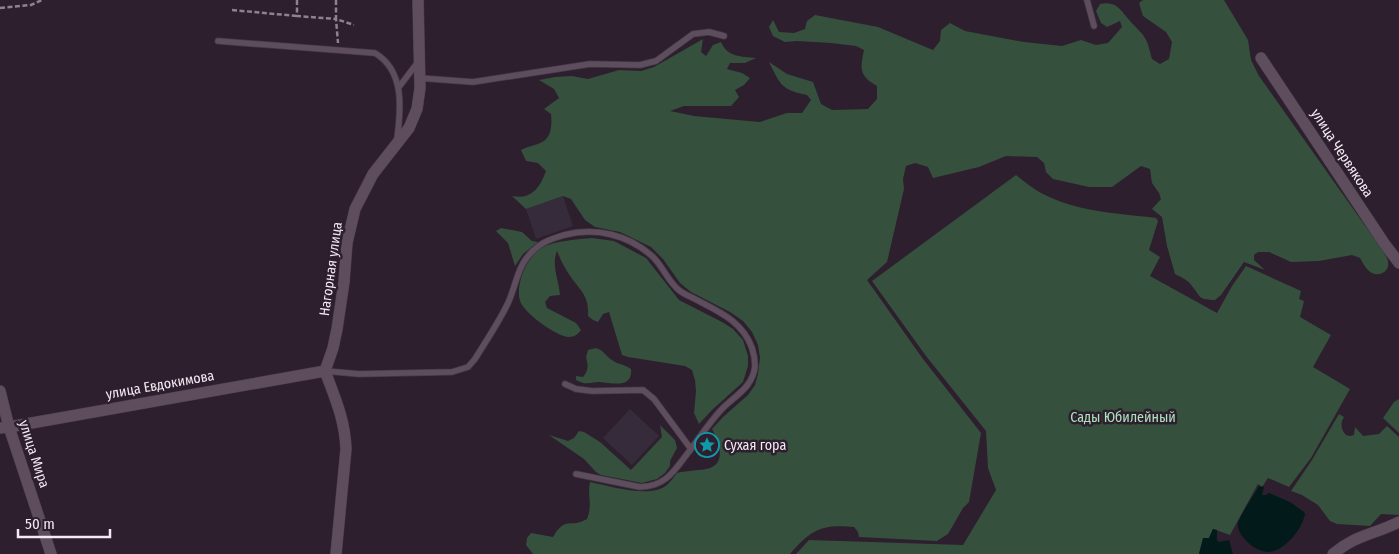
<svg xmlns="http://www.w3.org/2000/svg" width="1399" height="554" font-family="'Fira Sans Condensed',sans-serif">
<rect width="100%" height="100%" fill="#2d1f2d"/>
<!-- industrial -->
<g fill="#352b3a">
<path d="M563,196L573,226L536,239L526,209Z"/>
<path d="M630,409L659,436L632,465L603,438Z"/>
</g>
<!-- green -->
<g fill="#35503d">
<path d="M1143,0H1224L1248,40L1251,60L1259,76L1383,251C1385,255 1388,258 1388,262C1390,271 1380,277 1372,273C1366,270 1363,263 1360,258L1352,255L1319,261L1291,262L1269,252H1258L1254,255V260L1265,270L1244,262L1221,295L1215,300C1198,300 1201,297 1192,286C1188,280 1181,277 1175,274L1167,246L1162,217L1152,209L1161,199L1159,193L1152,183L1150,169L1141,166L1112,187H1089L1053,179L1046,172L1044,163L1037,157L1006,156L979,167L933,178L928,167L915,163L906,166L903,179L904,189L887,262L867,280L923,359L981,433L969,502L963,508L948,534L937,541L859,537L858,532L854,527C821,524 811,530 790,554H533L526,545L527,538L531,533L553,537C566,515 570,529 587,519C593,503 587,497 590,482C610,486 650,499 667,485C671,481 674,477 677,473C688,470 700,471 710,468C727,462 718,440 712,429L723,417L748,395L755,385L758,374L760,358L758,345L752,332L743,321L730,312L691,292L680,283L663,259L651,247L620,232L595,227L585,220L571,199L563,196L526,209L512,196C531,200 540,188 546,171L538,163L526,161L521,150C528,146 534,146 540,143C552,139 552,124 551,114L544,109L559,98L554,89L539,80L555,77L572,76L588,79L619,70L641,71L654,67L703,39L701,52L706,56L713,45L721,42C728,58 741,56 756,58L745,63H730L727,69L742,73L750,78L744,85L735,90L739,97L731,106H684L670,111L694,116L760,122L787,113H802L811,100L807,95C781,90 780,84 769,62L787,74L813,82L821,104L832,110L868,109L877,99V86C859,76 860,69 864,50L856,46L831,43L797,41L785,42L773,36L769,27L773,20L779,32L794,33L805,29L807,21L815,15L878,27L933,50L940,41L941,30L950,23L965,31L1024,42L1062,46L1081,40L1096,45L1108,43L1122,27L1120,21L1107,27L1101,23L1096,11L1100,4C1117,0 1121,11 1131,22C1136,28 1143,33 1146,40C1149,45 1150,53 1152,59L1160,64L1169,59L1172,42L1166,32L1143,16L1139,3Z"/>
<path d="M1016,175C1024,181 1032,188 1041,193C1077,212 1116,213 1156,218L1158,221L1149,250L1160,257L1150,276L1217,313L1232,286L1246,266L1301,291L1299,299L1304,301L1300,317L1331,335L1313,367L1350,389L1311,458L1289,487L1268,478L1262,487L1258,484L1230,535L1213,529L1209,538L1203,539L1199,554H796L809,540L963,545L996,490L988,468L986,431L926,356L872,281Z"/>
<path d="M501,228L522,232L532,241L538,242L523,254L515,266L508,243L496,231Z"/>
<path d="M592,238L614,241L646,258L679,300L722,322L733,329L743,340L748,356V366L743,382L712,410L699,424L694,413L696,391L695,380L692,370L685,366L628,357L622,355L609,312L603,314L598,322L593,320L588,316C589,298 583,293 573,280C566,271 561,261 557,251C551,264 559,281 560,295L550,296L545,302L547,308L576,323L581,330C578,334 575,337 569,337C557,337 524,313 520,301C515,284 527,256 543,247C555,241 578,239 592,238Z"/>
<path d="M596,348C605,351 605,356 612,360C618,365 625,364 631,369C633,389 612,383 600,382C589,382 587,386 576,380V376L583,377C589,370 588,365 586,357L588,350Z"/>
<path d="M1399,399V433L1383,418L1394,402Z"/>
<path d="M1339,414L1344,417C1340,423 1341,430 1346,435L1350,436L1354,435L1355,427L1363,436L1379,434L1387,426L1399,437V515L1381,514L1370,526L1337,524L1330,521L1318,505L1302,495L1291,491L1312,460Z"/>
<path d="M660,425L675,440L677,448L670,461V466L665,473L657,479L642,483L601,475L596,472L584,459L549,435L568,441L574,438L579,431L584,432L600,442L631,470L662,437Z"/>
</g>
<!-- water -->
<g fill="#031a1b">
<path d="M1259,486L1264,487L1262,495H1266L1269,493L1290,502L1304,512L1305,514C1302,529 1286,550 1269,552C1257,553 1236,536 1238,523C1240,515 1254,495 1259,486Z"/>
<path d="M1213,529L1217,530V540L1219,542L1229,540L1233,554H1199L1203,538H1209Z"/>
</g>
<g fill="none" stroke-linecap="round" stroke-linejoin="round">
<defs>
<g id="service">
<path d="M1087,0L1094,26"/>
<path d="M218,41L375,53C405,71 401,109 397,139"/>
<path d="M419,78L473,82L590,64L640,65L656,61L693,34L709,32L724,36"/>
<path d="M399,87L418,62"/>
<path d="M325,371L359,374L452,372L468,367L475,359C486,341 499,322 508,303C518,281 517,261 540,245C547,240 555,238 564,235C595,227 627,234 652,256C663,266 668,282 680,291C684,294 689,296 693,298C717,311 742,320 752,348C754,354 755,361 755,366C753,388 734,396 721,410C710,422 701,435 691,449L654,399L643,390L592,391L576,389L565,384"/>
<path d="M576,474L640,487C668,486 675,469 691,449"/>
</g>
<g id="minor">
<path d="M1261,58L1384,243L1399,263"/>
<path d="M0,391L9,427L51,554"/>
<path d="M0,428L9,427L325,371"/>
<path d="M336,554L346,449C345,420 335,398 325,371L333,348L337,329L344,282L347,243L355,209L373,174L409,128L417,109L420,88L418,0"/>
<path d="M1333,554C1357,534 1373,535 1399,522"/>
</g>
</defs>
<!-- service casing -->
<use href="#service" stroke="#463a46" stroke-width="7"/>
<!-- minor casing -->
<use href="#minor" stroke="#463a46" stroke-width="12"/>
<!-- path -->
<g stroke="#8f828e" stroke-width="2.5" stroke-dasharray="5 2.5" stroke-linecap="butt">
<path d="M297,0V16L336,19L338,43"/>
<path d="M336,0V19L354,25"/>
<path d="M0,8L31,5L42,0"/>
<path d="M232,10L297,16"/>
</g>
<!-- service -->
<use href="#service" stroke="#5e4d5d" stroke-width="5.5"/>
<!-- minor -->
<use href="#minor" stroke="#5e4d5d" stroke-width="11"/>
</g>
<!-- icons -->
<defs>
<symbol id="sight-ring" viewBox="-11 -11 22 22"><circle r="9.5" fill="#2d1f2d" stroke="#0f9aa8" stroke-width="1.5"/><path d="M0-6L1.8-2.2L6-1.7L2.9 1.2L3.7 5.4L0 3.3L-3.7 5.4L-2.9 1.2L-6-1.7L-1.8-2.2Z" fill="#0f9aa8"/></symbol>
</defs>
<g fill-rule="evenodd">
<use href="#sight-ring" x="693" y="431" width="28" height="28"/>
</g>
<g text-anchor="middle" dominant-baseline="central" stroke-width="5" stroke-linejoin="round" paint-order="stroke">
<!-- street labels -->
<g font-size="14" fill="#f5eaf4" stroke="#2d1f2d">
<text transform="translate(1342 153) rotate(57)">улица Червякова</text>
<text transform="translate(331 269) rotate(-82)">Нагорная улица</text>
<text transform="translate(160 385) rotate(-10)">улица Евдокимова</text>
<text transform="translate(34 454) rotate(72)">улица Мира</text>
</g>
<!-- park labels -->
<g font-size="14" fill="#ace3bc" stroke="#2d1f2d">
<text x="1123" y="417">Сады Юбилейный</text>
</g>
<!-- poi labels -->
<g font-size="14" fill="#f5eaf4" stroke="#2d1f2d" text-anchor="start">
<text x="724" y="445">Сухая гора</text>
</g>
</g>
<!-- scale -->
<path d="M18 529v8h92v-8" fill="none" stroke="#f5eaf4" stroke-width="2.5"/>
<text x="25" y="529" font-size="15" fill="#f5eaf4" stroke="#2d1f2d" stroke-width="4" paint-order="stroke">50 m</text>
</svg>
